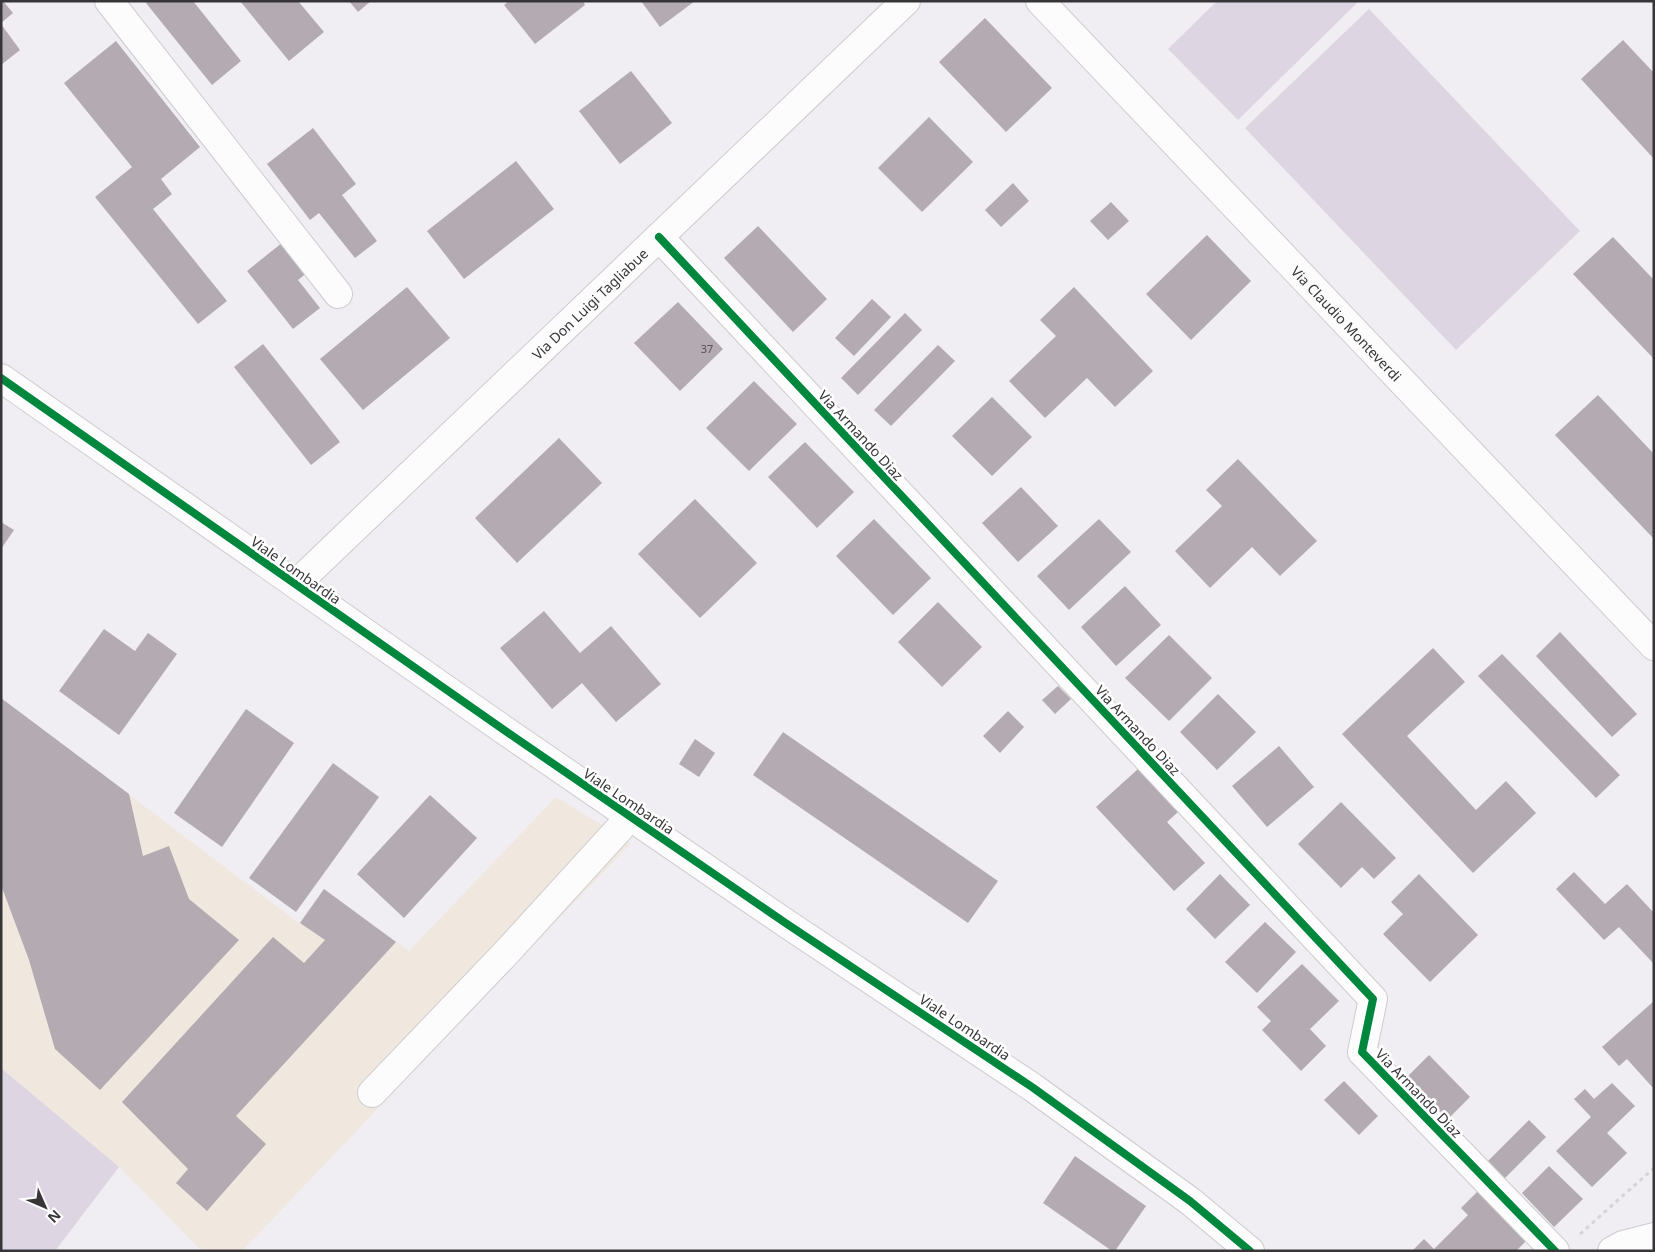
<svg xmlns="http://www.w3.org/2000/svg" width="1655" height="1252" font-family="'Noto Sans',sans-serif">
<rect width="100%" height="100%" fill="#f0eef2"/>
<!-- industrial -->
<path fill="#f0e7df" d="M1,698L299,923L324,889L409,951L556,797L631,843L242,1251H202L119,1167L1,1068Z"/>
<!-- green -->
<g fill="#ded5e3">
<path d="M1217,1H1359L1238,120L1168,49Z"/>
<path d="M1369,9L1580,231L1456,350L1245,128Z"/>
<path d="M1,1068L119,1167L55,1251H1Z"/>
</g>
<!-- building -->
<g fill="#b3abb1">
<path d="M1,1H3L13,13L1,23Z"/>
<path d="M148,1H193L241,61L212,85L146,3Z"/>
<path d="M240,1H298L324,32L289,61Z"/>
<path d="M349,1H371L358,12Z"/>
<path d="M509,1H583L585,5L535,44L504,5Z"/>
<path d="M641,1H695L660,27Z"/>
<path d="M985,18L1052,88L1006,132L939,62Z"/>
<path d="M1,24L20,50L1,65Z"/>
<path d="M1623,40L1654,73V159L1581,79Z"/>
<path d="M116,41L200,147L161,179L172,194L153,209L227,301L198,324L95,197L132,167L64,83Z"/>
<path d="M631,71L672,123L620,164L579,111Z"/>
<path d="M929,117L973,162L922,212L878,168Z"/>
<path d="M313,128L356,184L342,195L377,241L355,258L319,213L310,220L267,164Z"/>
<path d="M516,161L554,209L464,279L427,231Z"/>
<path d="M1013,183L1029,201L1001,227L985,210Z"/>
<path d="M1111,202L1129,221L1108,240L1090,221Z"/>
<path d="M758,226L827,299L793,332L724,258Z"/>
<path d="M1207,235L1251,281L1191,340L1146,294Z"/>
<path d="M1613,237L1654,280V359L1573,274Z"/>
<path d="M288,238L313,268L298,280L320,308L293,329L247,271Z"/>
<path d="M407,287L450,338L363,410L320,359Z"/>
<path d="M1074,287L1153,371L1115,407L1087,378L1045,418L1009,381L1056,336L1040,320Z"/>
<path d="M872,299L891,317L854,356L835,338Z"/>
<path d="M678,302L723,349L680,391L634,343Z"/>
<path d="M905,313L922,330L858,395L841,378Z"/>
<path d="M263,344L340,442L311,465L234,367Z"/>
<path d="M938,345L955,361L891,426L874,410Z"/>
<path d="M754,381L797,424L749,471L706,428Z"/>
<path d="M1598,395L1654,454V539L1555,435Z"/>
<path d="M992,397L1032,437L992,476L952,436Z"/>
<path d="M559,438L602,483L517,563L475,518Z"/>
<path d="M805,442L854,492L817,528L768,477Z"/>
<path d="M1238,459L1317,541L1280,576L1252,547L1210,588L1175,551L1222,506L1206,490Z"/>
<path d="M1021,487L1058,526L1018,562L982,523Z"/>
<path d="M695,499L757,563L700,618L638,554Z"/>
<path d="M874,519L931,578L893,615L836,556Z"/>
<path d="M1099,519L1131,552L1069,610L1037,576Z"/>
<path d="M1,522L14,530L1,549Z"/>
<path d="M1125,586L1161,625L1116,666L1081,627Z"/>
<path d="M938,602L982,647L942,687L898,642Z"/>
<path d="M544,611L580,653L611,626L661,684L616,722L582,683L552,709L500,648Z"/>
<path d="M104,629L135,651L148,633L177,654L119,735L59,691Z"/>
<path d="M1560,632L1637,714L1612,737L1536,656Z"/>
<path d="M1169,635L1212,678L1169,721L1125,678Z"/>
<path d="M1433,648L1465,682L1407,736L1476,810L1506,781L1536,813L1473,873L1342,734Z"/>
<path d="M1502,654L1620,775L1596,798L1478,676Z"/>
<path d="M1058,686L1071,699L1055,714L1042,700Z"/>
<path d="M1218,694L1256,732L1217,770L1180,732Z"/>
<path d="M1,698L129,794L143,856L169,846L189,899L239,940L100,1090L55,1049L29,960L1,885Z"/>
<path d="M246,709L294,743L222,847L174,813Z"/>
<path d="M1008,711L1024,727L1000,753L983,736Z"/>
<path d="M783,732L998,881L968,923L753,775Z"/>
<path d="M695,739L715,753L699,777L679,764Z"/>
<path d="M1279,746L1314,787L1267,827L1232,786Z"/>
<path d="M333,763L379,797L296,912L249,878Z"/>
<path d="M1138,769L1178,812L1167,822L1205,863L1174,891L1096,807Z"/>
<path d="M430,795L477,838L404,918L357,874Z"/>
<path d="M1341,802L1396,858L1374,879L1362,867L1341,888L1298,844Z"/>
<path d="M1574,872L1605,904L1627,884L1654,913V964L1619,927L1604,940L1556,889Z"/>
<path d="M1220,874L1250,905L1215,939L1186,909Z"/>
<path d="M1419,874L1478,935L1430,982L1383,934L1403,914L1391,902Z"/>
<path d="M324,889L396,942L236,1116L266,1144L207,1211L176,1183L188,1169L122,1102L273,937L304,963L325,940L300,923Z"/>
<path d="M1265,922L1296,952L1257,993L1225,962Z"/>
<path d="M1302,964L1339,1001L1310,1029L1326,1046L1301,1071L1262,1030L1271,1021L1257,1007Z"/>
<path d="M1654,1001V1089L1627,1059L1619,1066L1602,1047Z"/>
<path d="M1429,1055L1470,1097L1447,1120L1406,1078Z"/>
<path d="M1344,1081L1378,1116L1359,1135L1324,1100Z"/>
<path d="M1612,1083L1635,1106L1607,1133L1627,1153L1592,1187L1556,1151L1591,1117L1574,1099L1585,1089L1594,1099Z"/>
<path d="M1529,1120L1546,1137L1504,1179L1487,1162Z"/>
<path d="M1075,1156L1146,1206L1115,1251H1112L1043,1203Z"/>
<path d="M1549,1166L1583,1199L1554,1227L1522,1193Z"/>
<path d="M1480,1189L1529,1238L1516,1251H1412L1424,1239L1434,1249L1468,1215L1461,1208Z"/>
</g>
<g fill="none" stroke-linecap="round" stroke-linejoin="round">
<defs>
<g id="street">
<path d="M109,1L338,294"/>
<path id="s1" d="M1040,1L1654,646"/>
<path d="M659,237L1373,999L1362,1052L1555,1251"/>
<path id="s2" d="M296,584L906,1"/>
<path d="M372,1093L506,953L630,817"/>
</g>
<g id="secondary">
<path d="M1,378L504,730L787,924L1032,1087L1190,1201L1250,1251"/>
<path d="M1612,1251L1623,1245L1654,1237"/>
</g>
</defs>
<!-- street casing -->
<use href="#street" stroke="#cdcbce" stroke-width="30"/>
<!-- secondary casing -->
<use href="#secondary" stroke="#cdcbce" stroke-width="30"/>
<!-- path -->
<path stroke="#d6d4d6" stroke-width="3" stroke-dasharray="4 4" stroke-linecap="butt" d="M1580,1234L1654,1168"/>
<!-- street -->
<use href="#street" stroke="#fdfcfd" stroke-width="28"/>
<!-- secondary -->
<use href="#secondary" stroke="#fdfcfd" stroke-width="28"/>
<defs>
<g id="cycleway">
<path d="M659,237L1373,999L1362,1052L1555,1251"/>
<path d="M1,378L504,730L787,924L1032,1087L1190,1201L1250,1251"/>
</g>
</defs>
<!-- cycleway casing -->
<use href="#cycleway" stroke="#fff" stroke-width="11"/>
<!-- cycleway -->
<use href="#cycleway" stroke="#00873e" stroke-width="8"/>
</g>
<g text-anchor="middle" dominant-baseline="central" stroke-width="5" stroke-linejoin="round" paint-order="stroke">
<!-- number labels -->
<g font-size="11" fill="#565256">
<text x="707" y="348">37</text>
</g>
<!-- street labels -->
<g font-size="14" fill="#373538" stroke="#fff">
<text stroke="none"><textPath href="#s2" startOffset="406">Via Don Luigi Tagliabue</textPath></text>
<text stroke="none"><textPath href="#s1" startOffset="445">Via Claudio Monteverdi</textPath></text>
<text transform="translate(861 435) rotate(47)">Via Armando Diaz</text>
<text transform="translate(296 570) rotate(35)">Viale Lombardia</text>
<text transform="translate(1138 730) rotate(47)">Via Armando Diaz</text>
<text transform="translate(629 801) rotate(34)">Viale Lombardia</text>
<text transform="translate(965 1027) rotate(34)">Viale Lombardia</text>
<text transform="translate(1419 1093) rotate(46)">Via Armando Diaz</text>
</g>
</g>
<!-- border -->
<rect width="1655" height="1252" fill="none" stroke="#373538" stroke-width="5"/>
<!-- north arrow -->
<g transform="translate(45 1207) rotate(135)" stroke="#ffffff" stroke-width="4" paint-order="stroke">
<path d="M0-4L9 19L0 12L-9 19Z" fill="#373538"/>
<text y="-8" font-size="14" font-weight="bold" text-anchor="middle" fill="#373538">N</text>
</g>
</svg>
